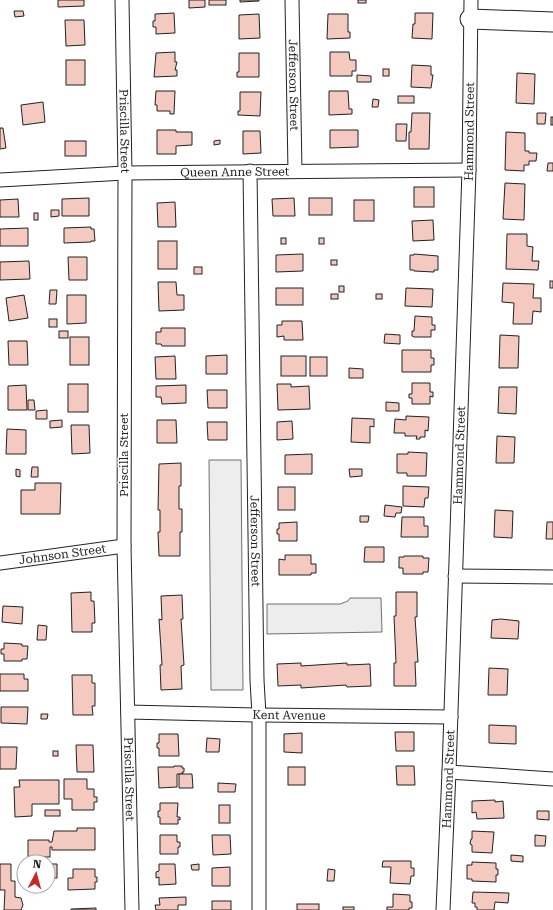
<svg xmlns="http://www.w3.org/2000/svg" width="553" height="910" font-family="'Roboto Serif',serif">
<rect width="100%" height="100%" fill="#fff"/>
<!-- parking -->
<g fill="#ededed" stroke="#6f6f6f">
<path d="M209,460H241L243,690H211Z"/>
<path d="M350,598H381L382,632L267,634V604H340L348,601Z"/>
</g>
<!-- building -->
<g fill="#f3c9c0" stroke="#222">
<path d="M58,0H84V6L58,7Z"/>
<path d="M189,0H205V7L189,8Z"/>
<rect x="209" y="0" width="17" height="5"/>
<path d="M240,0H259V1L240,2Z"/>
<rect x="358" y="0" width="8" height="3"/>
<path d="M14,11H23L24,16L15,17Z"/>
<path d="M174,13L175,33L156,34V27H153V21H155V14Z"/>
<path d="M415,13H433L432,39L412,38L413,24H415Z"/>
<path d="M259,14L260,38L239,39V15Z"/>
<path d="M328,14H348V32H350V38L327,39Z"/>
<path d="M65,20H84L85,45L66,46Z"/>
<path d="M175,52V62H177L175,70H177V76L154,77L156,53Z"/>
<path d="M330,52H349L350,60H356V71H352V76H330Z"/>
<path d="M239,53H259V77H237V72H239Z"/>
<rect x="66" y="60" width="19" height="25"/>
<path d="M412,65L431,66V75H433L431,88L411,87Z"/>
<rect x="383" y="69" width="6" height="7"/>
<path d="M517,73L535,74L534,104L516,103Z"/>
<path d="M357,75L371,76V82H357Z"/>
<path d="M156,91H175L174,114H170V111H157V105H155Z"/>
<path d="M329,91H348L349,108V109H352V114L329,115Z"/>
<path d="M240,92H261L260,116L238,115V111H240Z"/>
<rect x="398" y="96" width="16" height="7"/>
<path d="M373,99L379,100L378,107H372Z"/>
<path d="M43,102L45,122L23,125L21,105Z"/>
<path d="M412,113H430L429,149H409V132H411Z"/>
<path d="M537,113H546L545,124H537Z"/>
<rect x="551" y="117" width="2" height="8"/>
<path d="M396,124H407L406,141H396Z"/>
<path d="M0,128H3L6,148L0,149Z"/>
<path d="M157,130H176V132H192V145L176,146V154H157Z"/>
<path d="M330,130H358V147L330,148Z"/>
<path d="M243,131H260L261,153L243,154Z"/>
<path d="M506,132L525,133V151H529V153H537L536,161H529V165H524V171L505,170Z"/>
<path d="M220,140V144L214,145V141Z"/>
<rect x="65" y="141" width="21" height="15"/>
<path d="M548,163H553V171H547Z"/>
<path d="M505,183L525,184L524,220L503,219Z"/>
<rect x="414" y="187" width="20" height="20"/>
<path d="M89,198V216H62V199Z"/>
<path d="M294,198L295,216H273L272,199Z"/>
<rect x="309" y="198" width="23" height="17"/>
<path d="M18,199L19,217H0V200Z"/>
<rect x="354" y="200" width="20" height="21"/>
<path d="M175,202L176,227H158L157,203Z"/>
<path d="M51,210H59V216L51,217Z"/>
<rect x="34" y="213" width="4" height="7"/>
<path d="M433,220L434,240L413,241L412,221Z"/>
<path d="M91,227V229H94L95,241H91V242L64,243V228Z"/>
<path d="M28,228V246H0V229Z"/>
<path d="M507,234H527V246L533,247L532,261H539L538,270L506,269Z"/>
<rect x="281" y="238" width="5" height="6"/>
<rect x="319" y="238" width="5" height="6"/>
<rect x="158" y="241" width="19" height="28"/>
<path d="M303,254V271L276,272V255Z"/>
<path d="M414,254L438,256V270H434V272L414,271V270H410V255H414Z"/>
<path d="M68,257H87V280H69Z"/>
<rect x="331" y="260" width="6" height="5"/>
<path d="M29,261L30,279L0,280V262Z"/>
<rect x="194" y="267" width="8" height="7"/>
<rect x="550" y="281" width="3" height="7"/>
<path d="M158,282H176L177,295H184V310L159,311Z"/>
<path d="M503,283L534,284L533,298H541V312L533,311L532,324H513L514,303L502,302Z"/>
<rect x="339" y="286" width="5" height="6"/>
<rect x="276" y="288" width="27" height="17"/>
<path d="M406,288L433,289L432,307L405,306Z"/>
<path d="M50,290H57L56,304H49Z"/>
<rect x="331" y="294" width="7" height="5"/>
<rect x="376" y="294" width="6" height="5"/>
<path d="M24,295L28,318L9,321L6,298Z"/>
<path d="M67,295H86V323L67,324Z"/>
<path d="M415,316L432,317V325H435V330H431V337H414L412,336V331H414Z"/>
<rect x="49" y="319" width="8" height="8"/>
<path d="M282,321H302L303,340H284V336L277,337V325H282Z"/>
<path d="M161,328H185V346H162L161,344H156V332H161Z"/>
<rect x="59" y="331" width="9" height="7"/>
<path d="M385,334L400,335V344L384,343Z"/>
<path d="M500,335L519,336L518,368H499Z"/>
<rect x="70" y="337" width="19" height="28"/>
<path d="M8,341H27L28,365H9Z"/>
<path d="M402,350H431V358H434V365H431V372H402Z"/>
<path d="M227,355V374H206V356Z"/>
<path d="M175,356L176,379H156L155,357Z"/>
<rect x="281" y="356" width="25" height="20"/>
<rect x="310" y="357" width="17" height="19"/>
<path d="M349,368L363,369V378H349Z"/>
<path d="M412,383H430V392H433V397L430,396V404H412V398H409V394H412Z"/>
<rect x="68" y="384" width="20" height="28"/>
<path d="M277,384H291V387L309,386L310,409L278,410Z"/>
<path d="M26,385L27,410H8V386Z"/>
<path d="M186,385V403L162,404L161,397H156V386Z"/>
<path d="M499,387H517L516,414L498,413Z"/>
<path d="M207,390H227V408H208Z"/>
<path d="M28,400H34L35,410H28Z"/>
<path d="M386,402L399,403V411H386Z"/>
<path d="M47,410V419H36V411Z"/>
<path d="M406,416L429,417L428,431L425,430V437H420V439H416L417,436H405V433H394L395,419L406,420Z"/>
<path d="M352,418L374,419V427L370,426V443L351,442Z"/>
<path d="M62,420V427L50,428V421Z"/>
<path d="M157,420H176L177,443H157Z"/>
<path d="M292,421L293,439L277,440V422Z"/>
<path d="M207,422H227V440H208Z"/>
<path d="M71,425H89L90,453L72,454Z"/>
<path d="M7,429L26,430V454H6Z"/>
<path d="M497,436L515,437L514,463H496Z"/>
<path d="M408,452L427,453L426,476H407V473H397V454H408Z"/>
<path d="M312,454V474H285V455Z"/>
<path d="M181,463V486H179V509H182V532H180V556H159L158,532H160V510H158L159,464Z"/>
<path d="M32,467H38V477H31Z"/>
<path d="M16,469L20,470V477L16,476Z"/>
<path d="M349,469H362V476L350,477Z"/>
<path d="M35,483H61L60,514H21V490H35Z"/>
<path d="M403,486L429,487L428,498H425L424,507L403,506Z"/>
<rect x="278" y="487" width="17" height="23"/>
<path d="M385,505L402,507L401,513H396L395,517L384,516Z"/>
<path d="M495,510L513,511L512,538L494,537Z"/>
<path d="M360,516H369L368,522H360Z"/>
<path d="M402,517H424V526H428V537H401Z"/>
<path d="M297,522V541H279V534H277V529H279V523Z"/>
<path d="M547,522H553V539H546Z"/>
<path d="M365,547H384V562H364Z"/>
<path d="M285,555H311V564H316V573H311V575H279V559L285,560Z"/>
<path d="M404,556H423V558H429L428,572H423V574H403V568H399V557H404Z"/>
<path d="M91,592V601H94L95,623H92V632H72L71,593Z"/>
<path d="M396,592H417V617H415L418,662H415L416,686H394V663H396L394,616H396Z"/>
<path d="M182,595L183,619H181L184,665L181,666L182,689L161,690L160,665H162L159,619L162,620L161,596Z"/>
<path d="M3,606L23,607L22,624L2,622Z"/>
<path d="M501,619L519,621L518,639L491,638L492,620Z"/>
<path d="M38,625L47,626L46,640H37Z"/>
<path d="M4,643L22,644V646H28L27,659H22V661H4V654H1V649H4Z"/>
<path d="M301,663V666L347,663V665L370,664L371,686L347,687L346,685L301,688V685L278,686L277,664Z"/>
<path d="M489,668L508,669L507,695H488Z"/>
<path d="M0,674H24V679H28V691H0Z"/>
<path d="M72,675H92V683H95V706H92L93,715H73Z"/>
<path d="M1,707H28L27,724L1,723Z"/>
<path d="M41,714H48L47,719H41Z"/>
<path d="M489,725L516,726V744L489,743Z"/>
<path d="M395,732H414V751H396Z"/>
<path d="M302,733V753L284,752V734Z"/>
<path d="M159,734H178L179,756H159V748H157V743H159Z"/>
<path d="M207,738L220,739L219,752H206Z"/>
<path d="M76,745H93L94,772H77Z"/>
<path d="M0,747H17L16,769H0Z"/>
<rect x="53" y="751" width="5" height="5"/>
<path d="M174,766H182V768H184V772H182L183,774H177V787L159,788L158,767H174Z"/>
<path d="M396,766H414L415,785H397Z"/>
<rect x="288" y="767" width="17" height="18"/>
<path d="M179,774H192L193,788H179Z"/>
<path d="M64,779H87V789H94V797H97V802H94V810H72V799H64Z"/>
<path d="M19,780H59V804H32V816L15,817L14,787H20Z"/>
<path d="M218,783L236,784L235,792H218Z"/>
<path d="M495,800V802L503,801L504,818L477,819L476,812L472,813V801Z"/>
<path d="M160,803H178L177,817H180V820L178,819V824H160V817H158V811H160Z"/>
<rect x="219" y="805" width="11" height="18"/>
<rect x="45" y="810" width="15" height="6"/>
<path d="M537,811H549V820L537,819Z"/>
<path d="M77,828H95V850H52V847H50V857H28V840H49V842H52L54,831H77Z"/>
<path d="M472,831L494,832L492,853L472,852V845L470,844L471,839H472Z"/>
<path d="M160,835H177V842H180V847H178V854H160Z"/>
<path d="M212,835H230L231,854L213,855Z"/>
<path d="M535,835L546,836L545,846H535Z"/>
<path d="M511,855L523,856V862L511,861Z"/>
<path d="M383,861H411V868H414V876H411L410,884L390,883L391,867H382Z"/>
<path d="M472,862L496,863V869H498V875H496V882L472,881V879H467V865H472Z"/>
<path d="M0,864H11V881H15V897L21,898L23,905L21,910H4L5,890H0Z"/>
<path d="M49,864H57V878H48Z"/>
<path d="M159,864H175L176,884L159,885V877L156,878V872L159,871Z"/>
<path d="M199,864V870H192L191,865Z"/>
<path d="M230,867V886H212V868Z"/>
<path d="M73,869H95V877H97V882H95V889L68,890V878H73Z"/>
<path d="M328,869L335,870L334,881H327Z"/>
<path d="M473,892L509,893L508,903L495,902L494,910H477V907H475V903H472Z"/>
<path d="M393,894L410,895V902H412V908H409V910H387V907H393Z"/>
<path d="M186,897V905H178V910H156L155,905H160L159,898Z"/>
<rect x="212" y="901" width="19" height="9"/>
<rect x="297" y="904" width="22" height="6"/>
<rect x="343" y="907" width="11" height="3"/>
<path d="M96,908V910H71V909Z"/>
</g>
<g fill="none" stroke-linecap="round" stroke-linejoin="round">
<defs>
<g id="street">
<path id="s1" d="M122,0L125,173L124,546L132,910"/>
<path id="s2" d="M292,0L295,171"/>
<path id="s3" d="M250,171L257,680L259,715V910"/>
<path id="s4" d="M0,180L125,173L469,170"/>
<path id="s5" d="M0,563L124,546"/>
<path d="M455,576L553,577"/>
<path id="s6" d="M128,712L259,715L451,717"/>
<path d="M449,772L553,779"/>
<path id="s7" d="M443,910L449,772L469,170L471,0"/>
</g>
<path id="secondary" d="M470,19L553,22"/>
</defs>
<!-- street casing -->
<use href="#street" stroke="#222" stroke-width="15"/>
<!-- secondary casing -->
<use href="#secondary" stroke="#222" stroke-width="21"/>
<!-- street -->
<use href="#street" stroke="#fff" stroke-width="13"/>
<!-- secondary -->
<use href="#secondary" stroke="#fff" stroke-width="19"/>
</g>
<g text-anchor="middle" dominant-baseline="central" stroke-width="3" stroke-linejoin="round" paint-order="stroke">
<!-- street labels -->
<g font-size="12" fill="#222" stroke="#fff">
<text stroke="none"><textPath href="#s2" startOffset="85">Jefferson Street</textPath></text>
<text stroke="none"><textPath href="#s1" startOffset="131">Priscilla Street</textPath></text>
<text stroke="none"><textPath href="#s7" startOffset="779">Hammond Street</textPath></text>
<text stroke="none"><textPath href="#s4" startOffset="235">Queen Anne Street</textPath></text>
<text transform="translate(124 455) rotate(-90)">Priscilla Street</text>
<text stroke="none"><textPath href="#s7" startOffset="455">Hammond Street</textPath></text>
<text stroke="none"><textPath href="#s3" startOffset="370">Jefferson Street</textPath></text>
<text stroke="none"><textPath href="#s5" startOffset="63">Johnson Street</textPath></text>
<text stroke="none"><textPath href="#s6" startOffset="161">Kent Avenue</textPath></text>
<text stroke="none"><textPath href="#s1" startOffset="779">Priscilla Street</textPath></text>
<text stroke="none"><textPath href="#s7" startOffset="131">Hammond Street</textPath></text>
</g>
</g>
<!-- north arrow -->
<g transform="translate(36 874) rotate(6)"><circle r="19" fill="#ffffff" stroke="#a7a7a7"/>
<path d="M0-3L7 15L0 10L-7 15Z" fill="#c62828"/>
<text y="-6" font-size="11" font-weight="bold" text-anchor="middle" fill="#222222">N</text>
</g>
</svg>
